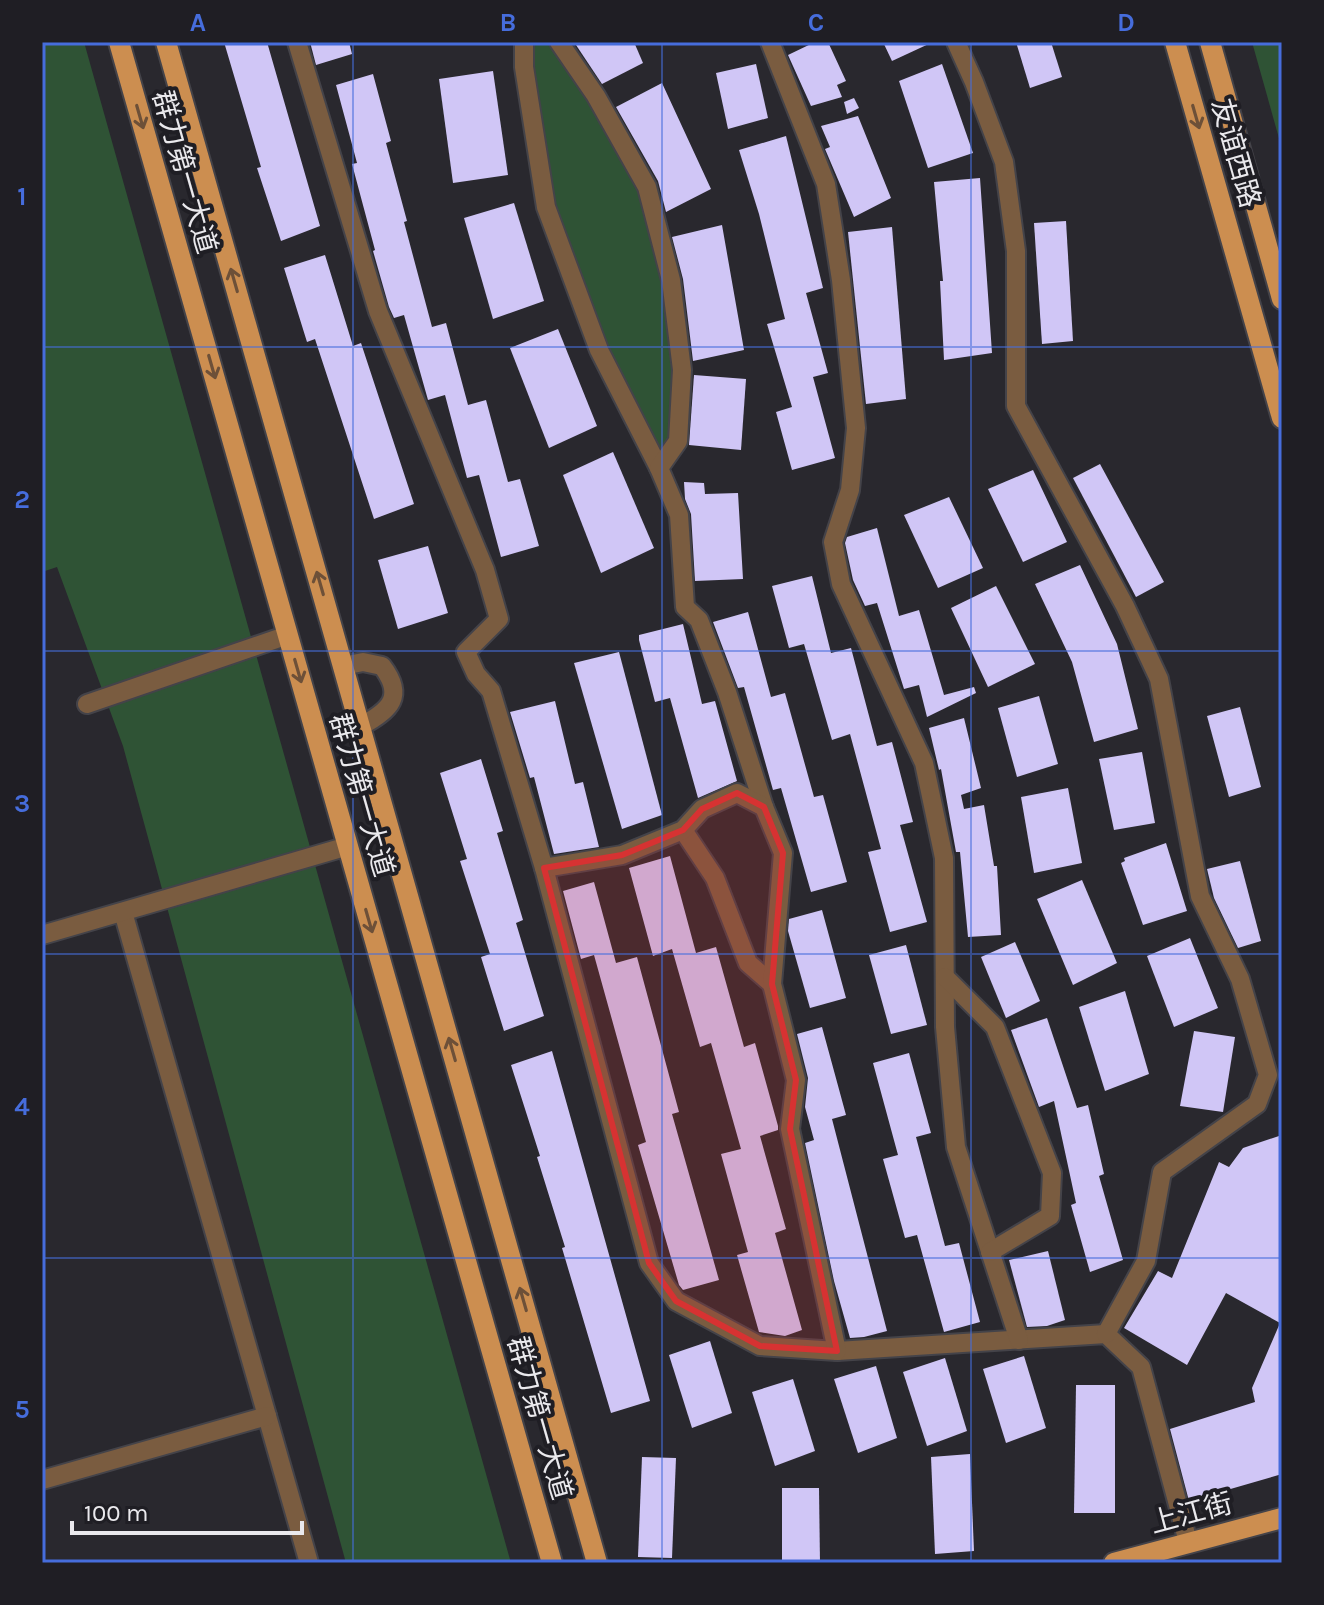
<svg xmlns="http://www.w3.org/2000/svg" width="1324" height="1605" font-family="Karla,'Noto Sans SC',sans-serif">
<rect width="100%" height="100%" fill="#29282e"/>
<!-- green -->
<g fill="#2f5335">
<path d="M42,42H84L511,1563H346L123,746L57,567L42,572Z"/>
<path d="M524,42H559L647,187L671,280L678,441L659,468L546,207Z"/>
<path d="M1252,42H1282V149Z"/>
</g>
<!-- building -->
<g fill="#d0c6f6">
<path d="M224,42H267L320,226L281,241L257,168L261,167Z"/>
<path d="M310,42H349L352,54L316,65Z"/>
<path d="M574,42H634L643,63L602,84Z"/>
<path d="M815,42H828L846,81L837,85L842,97L811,106L788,55Z"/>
<path d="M883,42H933L892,61Z"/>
<path d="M1016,42H1051L1062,77L1030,88Z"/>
<path d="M756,64L768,118L728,129L716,73Z"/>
<path d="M942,64L973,153L928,168L899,81Z"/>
<path d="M493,71L508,175L453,183L439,79Z"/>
<path d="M373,74L391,141L386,143L407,221L404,222L432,327L446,323L468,405L486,400L508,482L520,479L539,546L501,557L479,475L467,478L445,395L428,400L404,315L394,318L389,307L373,251L375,250L352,164L357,163L336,85Z"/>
<path d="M662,83L711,189L666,212L658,181L616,107Z"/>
<path d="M854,98L859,108L847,114L844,102Z"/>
<path d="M858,116L891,198L854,217L825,149L830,147L821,126Z"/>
<path d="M786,136L823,288L806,293L828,373L813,377L835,458L792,470L776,412L792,407L767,324L785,319L759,214L739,150Z"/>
<path d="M980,178L992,353L944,360L940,281H943L934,182Z"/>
<path d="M514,203L544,301L493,319L464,218Z"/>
<path d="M1066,221L1073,341L1042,344L1034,223Z"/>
<path d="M722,225L744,350L693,361L683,279L672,237Z"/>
<path d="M892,227L906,399L866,404L848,232Z"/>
<path d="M325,255L353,346L361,343L414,504L374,519L315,339L307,342L284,268Z"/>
<path d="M558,329L597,426L549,448L510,348Z"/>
<path d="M694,375L746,379L741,450L689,445Z"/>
<path d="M613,452L654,548L601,573L563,475Z"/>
<path d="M1100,464L1164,582L1136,597L1073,478Z"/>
<path d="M1033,470L1067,542L1023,562L988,489Z"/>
<path d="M684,482L704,483L705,494L738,493L743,579L695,581L691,514L685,499Z"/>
<path d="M949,497L983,568L938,588L904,515Z"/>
<path d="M877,528L899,616L919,610L944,695L974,687L976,693L927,717L919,685L904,689L877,603L865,606L853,580L845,543L847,537Z"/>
<path d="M428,546L448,613L398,629L378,560Z"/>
<path d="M1080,565L1117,644L1138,729L1094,742L1072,662L1035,584Z"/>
<path d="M812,576L831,653L851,648L877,746L892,742L913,822L900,825L927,922L890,932L868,852L881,849L850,734L832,740L804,644L789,648L772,586Z"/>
<path d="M996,586L1035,664L988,687L951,608Z"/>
<path d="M748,612L771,697L785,693L814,797L823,795L847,882L811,892L781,788L773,790L744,687L738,688L713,622Z"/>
<path d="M683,624L702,704L715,701L737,781L698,798L670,698L655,702L639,640V635Z"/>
<path d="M619,652L662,815L622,829L574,663Z"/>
<path d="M1039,696L1058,764L1017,777L998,708Z"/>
<path d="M555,701L575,784L583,782L599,847L554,854L534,777L530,778L510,712Z"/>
<path d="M1240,707L1261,787L1229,797L1207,716Z"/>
<path d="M964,718L981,788L961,795L964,809L984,805L994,866H997L1001,935L968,937L960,852H956L941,769L939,770L929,728Z"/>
<path d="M1142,752L1155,823L1114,830L1099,759Z"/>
<path d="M481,759L503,831L497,833L523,920L516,923L544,1016L504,1031L481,957L490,954L460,861L467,859L440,773Z"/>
<path d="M1068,788L1082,863L1034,873L1021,797Z"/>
<path d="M1166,843L1187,911L1143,925L1121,863L1125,861L1124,858Z"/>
<path d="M670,856L696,953L716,947L744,1047L755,1043L778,1126V1130L760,1136L786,1229L775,1233L802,1330L785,1336L759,1332L737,1255L748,1252L721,1154L741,1149L711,1043L700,1047L672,949L653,956L629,868Z"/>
<path d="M1240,861L1261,941L1238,948L1214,898L1207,869Z"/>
<path d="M1082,880L1117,963L1073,985L1037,899Z"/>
<path d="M594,882L616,963L637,957L679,1112L672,1114L719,1280L683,1290L679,1285L638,1145L646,1142L594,955L581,959L563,891Z"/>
<path d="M822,910L846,998L810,1008L788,931L789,919Z"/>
<path d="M1190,938L1218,1008L1174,1027L1147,956Z"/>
<path d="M1015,942L1040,1001L1006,1018L981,957Z"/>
<path d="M906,945L927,1025L891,1034L869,955Z"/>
<path d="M1125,991L1149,1074L1105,1091L1079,1007Z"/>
<path d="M1047,1018L1077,1108L1088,1105L1104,1174L1099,1176L1123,1260L1090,1272L1071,1205L1076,1203L1054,1101L1039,1107L1011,1030Z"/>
<path d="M822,1027L846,1115L832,1119L887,1331L864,1337L850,1338L834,1281L805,1143L814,1140L805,1107L808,1078L797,1034Z"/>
<path d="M1194,1031L1235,1037L1223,1112L1180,1106Z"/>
<path d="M552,1051L650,1401L611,1413L562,1248L565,1247L537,1157L540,1156L511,1065Z"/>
<path d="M909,1053L931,1133L916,1137L945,1246L959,1243L980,1322L944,1332L917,1235L905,1238L883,1159L898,1155L873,1063Z"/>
<path d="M1282,1135V1474L1189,1501L1170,1429L1255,1402L1252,1388L1280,1323L1226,1293L1187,1365L1124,1328L1158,1271L1172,1278L1219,1162L1229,1167L1243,1148Z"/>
<path d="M1048,1251L1065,1320L1047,1326L1027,1327L1009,1260Z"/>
<path d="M710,1341L732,1413L692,1428L669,1355Z"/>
<path d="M1024,1356L1046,1428L1006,1443L983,1369Z"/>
<path d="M945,1358L967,1431L927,1446L903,1372Z"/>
<path d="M876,1366L897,1438L858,1453L834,1379Z"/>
<path d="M793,1379L815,1451L775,1466L752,1392Z"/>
<path d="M1076,1385H1115V1513H1074Z"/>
<path d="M970,1454L974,1551L935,1554L931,1457Z"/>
<path d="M642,1457L676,1458L672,1558L638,1557Z"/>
<path d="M782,1488H819L820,1563H782Z"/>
</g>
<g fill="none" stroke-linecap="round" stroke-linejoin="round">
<defs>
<g id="minor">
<path d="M297,42L378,311L485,570L499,619L466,652L476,674L491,691L544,868L649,1263L676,1301L760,1346L837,1351L1106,1334L1141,1367L1188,1542"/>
<path d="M524,42V67L546,207L599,350L659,468"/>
<path d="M559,42L596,96L647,187L671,280L682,370L678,441L659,468L679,515L685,607L699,620L727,692L764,807"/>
<path d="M770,42L826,184L841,280L856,428L850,490L833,542L841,584L924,763L944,858L945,1027L956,1147L1019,1340"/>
<path d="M956,42L974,82L1004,162L1016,251V406L1125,606L1159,679L1200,896L1240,979L1268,1075L1257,1104L1162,1172L1146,1261L1106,1334"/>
<path d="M343,666L363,662L382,666C405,696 391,710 361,726"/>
<path d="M87,704L288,635"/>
<path d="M683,830L715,878L748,963L772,984"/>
<path d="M544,868L622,855L683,830L702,809L737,793L764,807L783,853L772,984L796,1080L790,1129L837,1351"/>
<path d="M123,912L309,1563"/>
<path d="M42,935L348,846"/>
<path d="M945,977L995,1027L1052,1173L1050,1216L990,1252"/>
<path d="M42,1480L267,1416"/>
</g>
<g id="major">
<path d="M119,42L552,1563"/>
<path d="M166,42L597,1563"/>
<path d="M1175,42L1282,418"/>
<path d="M1210,42L1282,299"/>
<path d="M1114,1563L1282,1518"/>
</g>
</defs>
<!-- minor casing -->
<use href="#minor" stroke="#444349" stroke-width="22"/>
<!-- major casing -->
<use href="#major" stroke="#444349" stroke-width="24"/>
<!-- minor -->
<use href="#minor" stroke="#7a5c40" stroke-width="18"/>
<!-- major -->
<use href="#major" stroke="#cc8e50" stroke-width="20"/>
</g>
<!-- one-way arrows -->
<defs><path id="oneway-shaft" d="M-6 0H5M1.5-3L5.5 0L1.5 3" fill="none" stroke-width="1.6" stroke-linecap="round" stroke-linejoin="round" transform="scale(2)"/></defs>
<g stroke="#6d5038">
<use href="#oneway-shaft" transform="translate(140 117) rotate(74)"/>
<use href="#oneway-shaft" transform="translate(1196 117) rotate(74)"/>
<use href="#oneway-shaft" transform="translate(234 280) rotate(-106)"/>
<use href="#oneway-shaft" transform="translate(212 367) rotate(74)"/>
<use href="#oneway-shaft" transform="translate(320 583) rotate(-106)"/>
<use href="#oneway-shaft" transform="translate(298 671) rotate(74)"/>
<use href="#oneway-shaft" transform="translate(369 921) rotate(74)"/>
<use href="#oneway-shaft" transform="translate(452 1049) rotate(-106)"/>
<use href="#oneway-shaft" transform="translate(523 1299) rotate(-106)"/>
</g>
<!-- marked area -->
<path fill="#d73232" fill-opacity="0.2" stroke="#d73232" stroke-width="6" stroke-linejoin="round" d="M737,793L764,807L783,853L772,984L796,1080L790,1129L837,1351L760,1346L676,1301L649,1263L544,868L622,855L683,830L702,809Z"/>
<!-- grid -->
<path fill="none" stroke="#466ddc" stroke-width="2" stroke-opacity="0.55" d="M353,42V1563M662,42V1563M971,42V1563M42,347H1282M42,651H1282M42,954H1282M42,1258H1282"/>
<g text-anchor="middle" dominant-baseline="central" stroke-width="8" stroke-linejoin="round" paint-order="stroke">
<!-- street labels -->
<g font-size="28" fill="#eae9ed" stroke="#1f1e24">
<text transform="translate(1236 153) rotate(74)">友谊西路</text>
<text transform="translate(185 172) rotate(74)">群力第一大道</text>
<text transform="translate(362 795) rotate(74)">群力第一大道</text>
<text transform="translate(540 1418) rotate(74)">群力第一大道</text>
<text transform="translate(1191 1513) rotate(-15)">上江街</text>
</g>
</g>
<!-- border -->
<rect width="1324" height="1605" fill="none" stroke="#1f1e24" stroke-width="88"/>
<!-- scale -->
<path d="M72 1521v12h230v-12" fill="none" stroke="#eae9ed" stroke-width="4"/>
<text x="84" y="1521" font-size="24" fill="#eae9ed" stroke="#1f1e24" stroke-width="6" paint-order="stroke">100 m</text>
<rect x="44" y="44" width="1236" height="1517" fill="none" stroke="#466ddc" stroke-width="3"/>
<g font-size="26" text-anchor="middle" font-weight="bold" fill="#466ddc">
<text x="198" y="31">A</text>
<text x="508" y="31">B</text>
<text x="816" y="31">C</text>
<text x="1126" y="31">D</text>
<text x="22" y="205">1</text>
<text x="22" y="508">2</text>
<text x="22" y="812">3</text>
<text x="22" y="1115">4</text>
<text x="22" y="1418">5</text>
</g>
</svg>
